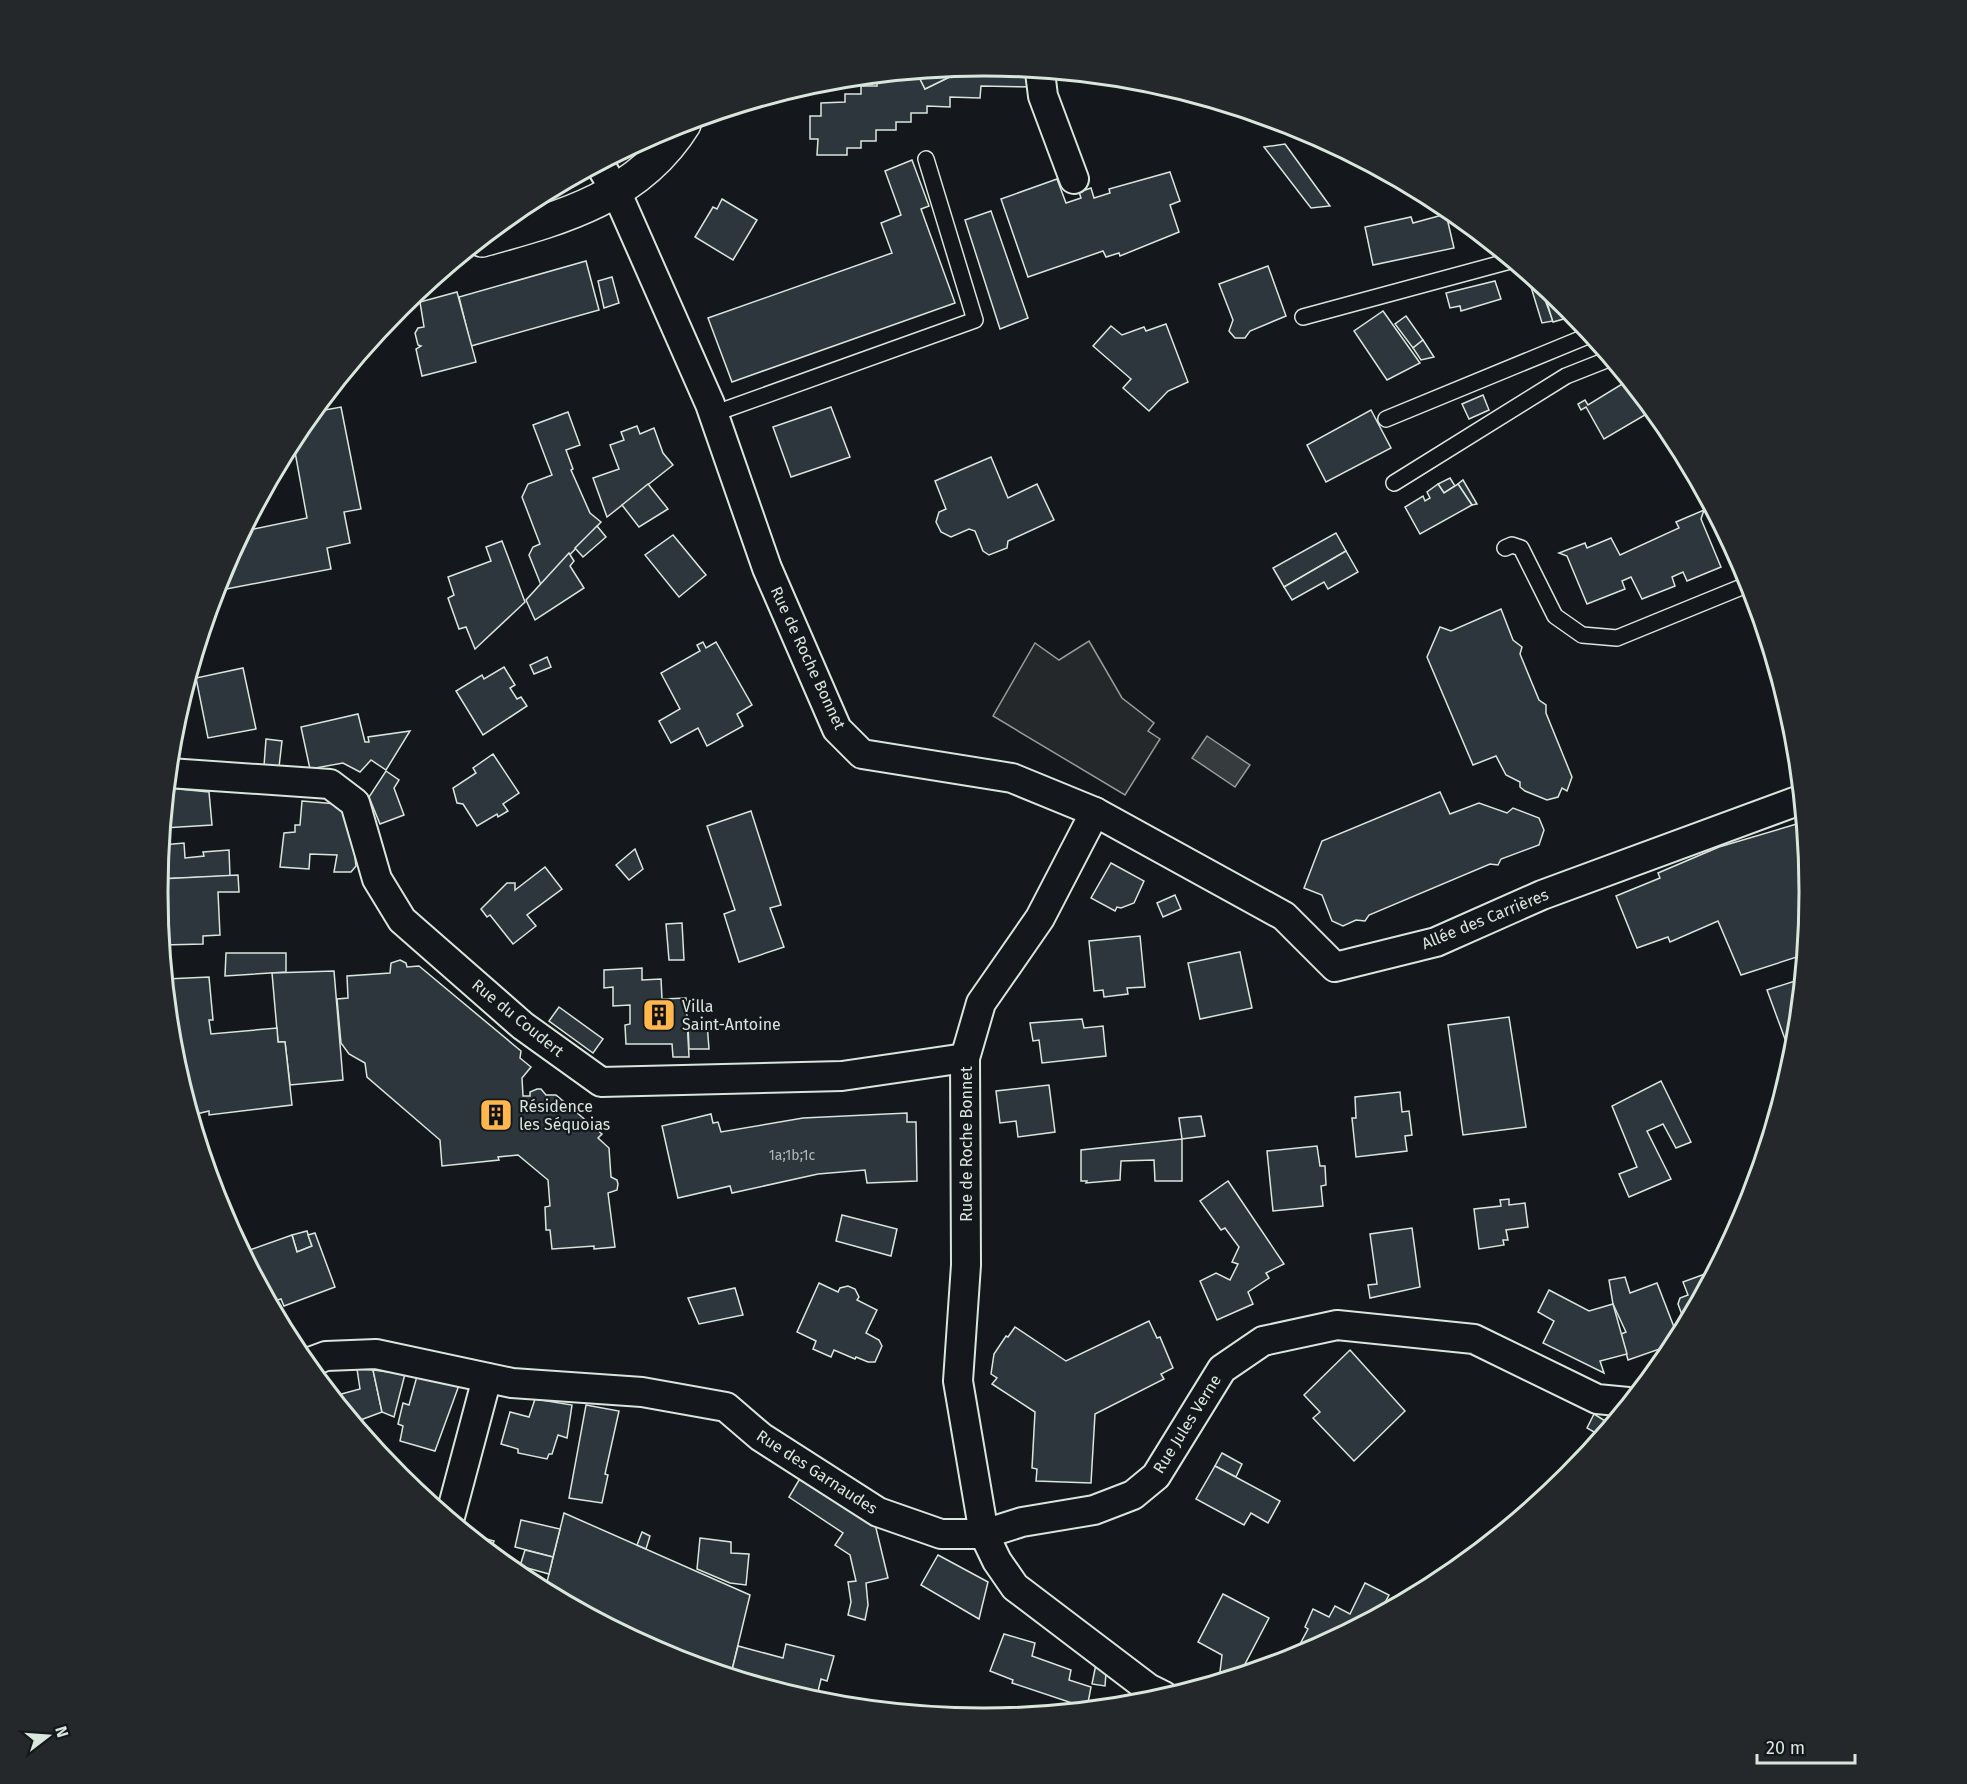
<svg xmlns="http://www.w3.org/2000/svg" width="1967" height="1784" font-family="'Fira Sans',sans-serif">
<rect width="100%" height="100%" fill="#14181c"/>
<!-- parking -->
<path fill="#24282b" stroke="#939e99" stroke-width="1.5" d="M1089,641L1122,698L1154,723L1148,731L1160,739L1125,795L993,716L1035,643L1059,660Z"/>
<!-- water -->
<path fill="#363b3e" stroke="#939e99" stroke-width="1.5" d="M1207,736L1250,765L1235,787L1192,758Z"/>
<!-- building -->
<g fill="#2c363c" stroke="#d8e6dc" stroke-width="1.5">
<path d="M984,66L1034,71V87L981,86L980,98L950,97V107L927,106V113H911V122H896V130H876V141H861V148H847V155H817L818,139H810V116H821V103L845,102V94H861V86H877V76L917,73L925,89L968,68Z"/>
<path d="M968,68L925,89L917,73Z"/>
<path d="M1285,144L1330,206L1311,208L1264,147Z"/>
<path d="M912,160L929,206L921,209L955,303L732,382L708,318L892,253L881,223L901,215L885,171Z"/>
<path d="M1170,172L1180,201L1170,205L1179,232L1120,256L1119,253L1106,257L1103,251L1028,277L1001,199L1057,179L1066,203L1081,198L1079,192L1091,188L1094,198L1110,193L1109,189Z"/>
<path d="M722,199L757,220L733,260L695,237L713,207L717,209Z"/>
<path d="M991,211L1028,318L1000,329L965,220Z"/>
<path d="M1442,215L1447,218L1454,248L1373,265L1365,227L1411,217L1413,223Z"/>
<path d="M586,261L599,310L471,346L459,297Z"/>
<path d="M1268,266L1286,316L1250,331L1245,338H1235L1229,331L1233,320L1219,284Z"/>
<path d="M612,277L619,303L604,308L598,281Z"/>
<path d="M1495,281L1501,299L1461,311L1460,306L1450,308L1446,293Z"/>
<path d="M1539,284L1553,321L1542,323L1531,287Z"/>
<path d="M1542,287L1568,308L1574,316L1553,322Z"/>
<path d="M457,292L476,362L422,376L416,349L421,346L418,345L415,333L418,328L424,327L420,302Z"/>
<path d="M1383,311L1420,363L1387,380L1354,331Z"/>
<path d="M1406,316L1423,340L1413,348L1395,324Z"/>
<path d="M1166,324L1188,382L1168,391L1149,411L1123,388L1131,379L1093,346L1111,326L1122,335L1144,327L1146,331Z"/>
<path d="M1423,340L1434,357L1421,360L1413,348Z"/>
<path d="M1627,381L1650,412L1604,439L1586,407L1581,410L1578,404L1585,400L1588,405Z"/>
<path d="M1483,395L1489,410L1469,419L1462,404Z"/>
<path d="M341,407L361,509L344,512L350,543L327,548L331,569L216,591L221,576L244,531L307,518L293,441L314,412Z"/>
<path d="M831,407L850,457L791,477L773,427Z"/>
<path d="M1371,410L1391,448L1326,482L1307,445Z"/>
<path d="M568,412L580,445L566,450L573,469L571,470L590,513L601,522L541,585L529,555L533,547L540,544L522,497L528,484L552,475L533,425Z"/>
<path d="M637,426L640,434L654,428L663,453L673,465L607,517L593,478L619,469L610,445L624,440L621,432Z"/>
<path d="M991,457L1008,498L1037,484L1054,520L1008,541L1007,548L989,555L983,551L975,531L969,529L951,537L941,532L936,522L939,512L946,509L935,481Z"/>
<path d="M1450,478L1455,486L1444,493L1438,484Z"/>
<path d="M1463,480L1477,504L1472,505L1458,484Z"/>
<path d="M648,484L668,509L639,527L622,505Z"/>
<path d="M1438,484L1444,493L1458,484L1472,505L1420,534L1405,507L1423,496L1425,501L1430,498L1427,492Z"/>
<path d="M1704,510L1701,519L1721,567L1687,581L1683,572L1672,577L1675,586L1642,599L1631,577L1622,581L1625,589L1587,604L1567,556L1559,553L1585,543L1587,548L1611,538L1620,555L1679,528L1676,522Z"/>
<path d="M597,526L606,537L583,557L575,548Z"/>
<path d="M1336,533L1346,551L1284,587L1273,568Z"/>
<path d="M673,535L706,575L679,597L645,555Z"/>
<path d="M502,541L525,602L475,649L466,627L459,629L448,598L454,595L448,577L491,561L486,547Z"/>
<path d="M1346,551L1358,572L1328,589L1324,582L1292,600L1284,587Z"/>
<path d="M569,553L574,561L570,566L584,588L535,620L526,600Z"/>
<path d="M1501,609L1513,640L1522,647L1520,654L1539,700L1546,705V713L1572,777L1567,791L1562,788L1558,797L1547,800L1525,791L1520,787V782L1506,775L1496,756L1473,765L1427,657L1440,627L1451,631Z"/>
<path d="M703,642L706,648L716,642L752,705L737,714L743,726L707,746L698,728L671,743L659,721L680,709L661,673L700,651L697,645Z"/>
<path d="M547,657L551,667L534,674L530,665Z"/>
<path d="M504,667L515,685L510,688L517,699L521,697L527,706L483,735L456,691L482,675L484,679Z"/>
<path d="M243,668L256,729L208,738L196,678Z"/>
<path d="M358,714L365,742H369L368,737L410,731L386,770L371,760L360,772L343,763L310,769L301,727Z"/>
<path d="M266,739L282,741L279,767L264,766Z"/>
<path d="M493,754L519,793L503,804L508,811L498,817L497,814L477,826L463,804L457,803L453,788L476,773L473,768Z"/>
<path d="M386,771L399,780L394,788L404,815L380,824L369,797Z"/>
<path d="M168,788L209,792L212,825L164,828Z"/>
<path d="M1440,792L1450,814L1479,803L1507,813L1513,808L1539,818L1544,830L1539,845L1501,859L1498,865L1490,864L1369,915L1365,921L1356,920L1343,926L1332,921L1322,895L1304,888L1322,841Z"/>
<path d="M302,801L337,804L351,825L356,866L351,872H334L337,855L310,854L309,869L280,867L284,833L295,832V825H300Z"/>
<path d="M751,811L781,905L770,908L784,947L739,962L724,914L735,910L707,826Z"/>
<path d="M1800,823L1809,892L1803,955L1741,975L1718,921L1670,942L1668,937L1637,948L1616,896L1660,878L1658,873L1719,847Z"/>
<path d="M184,843L185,858L204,856L203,852L229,850L230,876L159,879L162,845Z"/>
<path d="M635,849L643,869L629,880L616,865Z"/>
<path d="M1111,863L1144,881L1134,903L1121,908L1117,907L1115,911L1091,898Z"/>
<path d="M545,867L562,889L527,915L536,926L513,944L490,915L487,917L481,909L507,883H515V890Z"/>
<path d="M238,875L239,892H218L220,935L203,936V944L163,945L159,879Z"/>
<path d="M1175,895L1181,909L1163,917L1157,903Z"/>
<path d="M682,923L684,960H669L666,924Z"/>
<path d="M1140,936L1145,987L1127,988L1128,994L1104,997L1103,990L1094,991L1089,941Z"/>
<path d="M1240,952L1252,1008L1200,1019L1188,963Z"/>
<path d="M226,953H286V972L225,976Z"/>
<path d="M400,960L406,963L407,967L419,966L521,1051L520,1058L531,1067L522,1078L523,1096H530V1092L537,1089H541L546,1095H556L602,1134L598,1138L609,1148L611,1177L617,1180L618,1184L617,1190L608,1193L615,1247L594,1249V1246L552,1249L550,1230H546L545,1207L550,1206L548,1180L518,1155L498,1157L499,1160L442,1166L440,1140L367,1077L365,1063L349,1054L341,1043L337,999L348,998L347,976L390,973L391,963Z"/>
<path d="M642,968V980L661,979L662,999L686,998L689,1057H673L672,1044H626L625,1025L630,1024V1005L613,1006V987L604,988V970Z"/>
<path d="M334,971L343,1080L290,1085L285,1042H278L272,973Z"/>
<path d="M209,977L213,1020H209L211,1034L277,1028L278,1042H285L292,1105L209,1115V1111L192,1115L173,1053L166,979Z"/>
<path d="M1801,979L1795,1036L1785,1039L1767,990Z"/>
<path d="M559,1007L603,1039L593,1053L549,1021Z"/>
<path d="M1509,1017L1526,1127L1463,1135L1448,1025Z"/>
<path d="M1082,1019L1084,1028L1103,1026L1106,1056L1042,1063L1039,1040L1033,1041L1030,1023Z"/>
<path d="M707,1023L709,1049H689L688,1024Z"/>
<path d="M1661,1081L1691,1142L1676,1148L1663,1124L1647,1131L1671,1179L1629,1197L1619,1174L1637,1167L1612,1106Z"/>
<path d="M1049,1085L1055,1132L1018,1137L1016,1121L1000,1123L996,1091Z"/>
<path d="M1400,1092L1402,1112L1409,1111L1412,1135L1405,1136L1407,1151L1356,1157L1352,1118H1356L1355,1097Z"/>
<path d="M907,1113V1122H916L917,1181L867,1183L865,1170L818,1174L732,1193L730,1186L678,1198L662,1126L711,1114L713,1123L718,1122L721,1132L803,1118Z"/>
<path d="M1201,1116L1205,1136L1182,1139L1179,1118Z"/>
<path d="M1182,1139V1181H1155L1154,1160L1121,1161L1120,1180L1086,1183L1087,1181H1081V1150Z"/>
<path d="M1317,1146L1320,1166H1325L1326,1185L1321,1186L1323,1206L1273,1211L1267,1151Z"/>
<path d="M1228,1181L1284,1264L1266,1273L1269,1278L1248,1292L1253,1304L1217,1320L1200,1281L1216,1273L1230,1280L1238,1264L1232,1262L1239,1247L1225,1228L1221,1230L1200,1201Z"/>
<path d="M1509,1199V1205L1525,1203L1528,1227L1506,1230L1508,1240H1503L1504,1245L1479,1249L1474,1209L1501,1206L1500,1200Z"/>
<path d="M842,1215L897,1229L891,1256L836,1241Z"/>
<path d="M1412,1228L1420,1287L1370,1298L1368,1285L1377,1284L1370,1234Z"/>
<path d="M307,1231L312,1246L297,1252L292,1235Z"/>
<path d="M315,1233L335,1287L284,1306L281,1299L271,1302L244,1252L292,1235L297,1252L312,1246L308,1235Z"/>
<path d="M1713,1271L1685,1323L1678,1304L1680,1298L1688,1295L1683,1282Z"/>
<path d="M1625,1277L1630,1293L1657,1283L1674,1327L1685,1323L1674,1344L1628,1360L1621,1334L1626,1332L1613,1304L1609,1280Z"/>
<path d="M819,1283L838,1292L840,1288L848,1286L855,1289L859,1297L857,1300L877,1310L866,1333L879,1340L882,1346L875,1362H868L856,1357L855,1359L834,1350L831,1357L813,1349L816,1341L797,1332Z"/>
<path d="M735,1288L743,1315L699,1324L688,1298Z"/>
<path d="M1549,1290L1589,1311L1613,1304L1627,1354L1600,1361L1604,1373L1543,1343L1554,1321L1538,1312Z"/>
<path d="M1149,1321L1157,1338L1160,1337L1173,1368L1161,1374L1164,1379L1095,1414L1091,1483L1036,1481L1037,1469L1032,1468L1035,1412L992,1384L997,1378L991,1374L994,1354L1006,1336L1008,1337L1015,1327L1066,1361Z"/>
<path d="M1350,1350L1405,1411L1354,1461L1313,1418L1320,1412L1304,1395Z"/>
<path d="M357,1369L373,1370L382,1412L355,1422L334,1396L360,1389Z"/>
<path d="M373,1370L405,1374L394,1417L382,1412Z"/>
<path d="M417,1376L457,1384L458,1388L435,1451L400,1441L403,1426L398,1424L403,1403L409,1405Z"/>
<path d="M535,1399L572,1405L567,1438L558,1435L552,1454H549L547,1459L518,1453V1449L501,1444L510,1412L529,1417Z"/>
<path d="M586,1405L619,1411L605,1474L608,1475L602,1503L569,1498Z"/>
<path d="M1594,1414L1610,1424L1601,1436L1587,1428Z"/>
<path d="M1222,1453L1242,1464L1236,1477L1215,1466Z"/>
<path d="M1215,1466L1280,1501L1268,1523L1251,1513L1244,1525L1196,1499Z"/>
<path d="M802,1475L875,1524L888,1578L866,1583L868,1605L865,1620L848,1615L851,1602L848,1582L856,1581L850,1555L835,1545L843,1533L789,1497Z"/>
<path d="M564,1513L750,1595L731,1674L667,1655L545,1590Z"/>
<path d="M521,1520L560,1529L553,1557L515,1547Z"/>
<path d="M642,1532L650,1536L646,1549L637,1545Z"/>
<path d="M472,1535L494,1541L491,1551Z"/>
<path d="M700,1538L731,1542V1553L749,1554L746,1585L730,1583L697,1569Z"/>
<path d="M525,1550L553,1557L549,1574L520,1566Z"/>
<path d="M938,1555L988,1582L979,1619L921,1585Z"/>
<path d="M1365,1583L1389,1595L1380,1612L1307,1651L1299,1646L1308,1629L1305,1627L1313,1609L1329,1617L1335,1606L1350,1614Z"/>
<path d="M1223,1594L1269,1618L1244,1666L1251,1670L1219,1680L1222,1655L1198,1642Z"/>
<path d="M1004,1634L1035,1643L1032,1656L1071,1670L1069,1680L1091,1687L1087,1708L1012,1683L1013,1680L990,1671Z"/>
<path d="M786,1644L834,1656L827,1681L821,1679L816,1700L731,1674L738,1646L783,1658Z"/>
<path d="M1096,1664L1106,1673L1105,1686L1092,1684Z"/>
</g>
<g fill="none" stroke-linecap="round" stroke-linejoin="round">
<defs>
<g id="service">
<path d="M1303,317L1510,261"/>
<path d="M713,414L975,320L926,159"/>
<path d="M1386,419L1590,335"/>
<path d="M1394,483L1566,376L1609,359"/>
<path d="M1505,548L1512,545L1521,548L1555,616L1582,635L1617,638L1749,584"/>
</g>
<g id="minor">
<path d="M1040,72L1043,96L1074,179"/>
<path d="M600,165L616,191L710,404L767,568L837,729L862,754L1012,778L1095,812L1040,918L981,1003L965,1058L966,1265L958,1381L984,1534L997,1561L1015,1587L1148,1688L1164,1696"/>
<path d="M169,773L330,784L355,803L377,879L402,920L523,1026L601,1082L842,1076L965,1058"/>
<path d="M1095,812L1284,916L1335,967L1436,942L1542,895L1800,800"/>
<path d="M307,1363L326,1356L376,1354L512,1383L642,1392L726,1407L761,1437L878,1512L941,1534H984L1022,1522L1094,1510L1133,1495L1156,1476L1222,1369L1263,1341L1337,1325L1474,1339L1597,1399L1628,1402"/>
<path d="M450,1517L487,1378"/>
</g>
<path id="secondary" d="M482,240C561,218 638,198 684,124"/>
</defs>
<!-- service casing -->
<use href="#service" stroke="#d8e6dc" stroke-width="18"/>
<!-- minor casing -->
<use href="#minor" stroke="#d8e6dc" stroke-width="32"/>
<!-- secondary casing -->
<use href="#secondary" stroke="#d8e6dc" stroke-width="36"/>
<!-- service -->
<use href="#service" stroke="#14181c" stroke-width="15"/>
<!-- minor -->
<use href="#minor" stroke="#14181c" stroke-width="28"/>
<!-- secondary -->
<use href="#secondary" stroke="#14181c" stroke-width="33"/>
</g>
<!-- icons -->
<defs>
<symbol id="building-square" viewBox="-11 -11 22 22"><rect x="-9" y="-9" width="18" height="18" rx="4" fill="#ffb74d" stroke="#14181c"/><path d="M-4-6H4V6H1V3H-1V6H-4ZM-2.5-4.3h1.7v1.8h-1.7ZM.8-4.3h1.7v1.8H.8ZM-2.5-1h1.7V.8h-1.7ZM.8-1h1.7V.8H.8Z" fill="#111"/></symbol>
</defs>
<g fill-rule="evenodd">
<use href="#building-square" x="640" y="996" width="38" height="38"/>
<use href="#building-square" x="477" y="1096" width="38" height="38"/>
</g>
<g text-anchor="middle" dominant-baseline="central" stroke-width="4.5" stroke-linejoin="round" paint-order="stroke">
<!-- number labels -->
<g font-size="14" fill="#adbab4">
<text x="792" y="1155">1a;1b;1c</text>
</g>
<!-- street labels -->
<g font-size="16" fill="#d8e6dc" stroke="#14181c">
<text transform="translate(808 658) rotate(65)">Rue de Roche Bonnet</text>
<text transform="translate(1485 919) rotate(-22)">Allée des Carrières</text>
<text transform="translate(518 1018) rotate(39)">Rue du Coudert</text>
<text transform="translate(966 1144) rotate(-90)">Rue de Roche Bonnet</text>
<text transform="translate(1187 1424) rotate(-58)">Rue Jules Verne</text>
<text transform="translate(817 1472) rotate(33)">Rue des Garnaudes</text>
</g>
<!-- poi labels -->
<g font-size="16" fill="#d8e6dc" stroke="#14181c" text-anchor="start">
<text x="682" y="1006">Villa<tspan x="682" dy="18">Saint-Antoine</tspan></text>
<text x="519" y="1106">Résidence<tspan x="519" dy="18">les Séquoias</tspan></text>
</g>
</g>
<!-- crop -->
<path d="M0 0H1967V1784H0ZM983 76H984A815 815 0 0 1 1799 891V893A815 815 0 0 1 984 1708H983A815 815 0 0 1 168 893V891A815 815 0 0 1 983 76Z" fill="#24282b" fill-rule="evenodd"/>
<path fill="none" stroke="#d8e6dc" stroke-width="3" d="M983 76H984A815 815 0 0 1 1799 891V893A815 815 0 0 1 984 1708H983A815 815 0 0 1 168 893V891A815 815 0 0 1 983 76Z"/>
<!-- north arrow -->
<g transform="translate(48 1736) rotate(73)" stroke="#14181c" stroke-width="4.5" paint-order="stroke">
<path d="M0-4.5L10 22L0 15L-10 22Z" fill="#d8e6dc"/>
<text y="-9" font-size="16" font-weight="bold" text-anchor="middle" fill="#d8e6dc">N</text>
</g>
<!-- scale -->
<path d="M1757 1754v9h98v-9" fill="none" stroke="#d8e6dc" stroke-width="3"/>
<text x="1766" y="1754" font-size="18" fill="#d8e6dc" stroke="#14181c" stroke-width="4.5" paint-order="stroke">20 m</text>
</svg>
